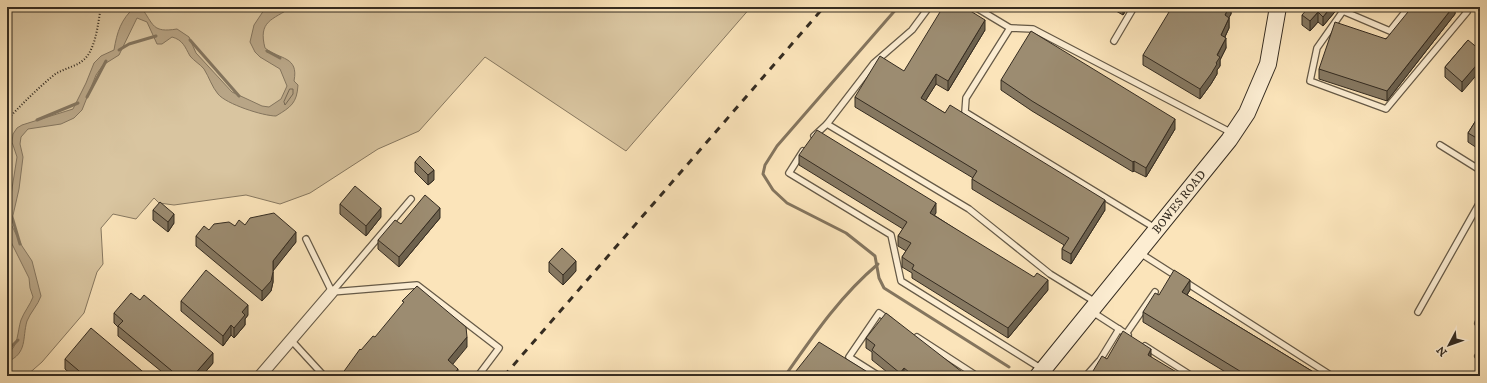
<svg xmlns="http://www.w3.org/2000/svg" width="1487" height="383" font-family="'IM FELL DW Pica',serif">
<rect width="100%" height="100%" fill="#fbe4ba"/>
<filter id="stains"><feTurbulence type="fractalNoise" baseFrequency=".005" numOctaves="4"/><feColorMatrix values="0 0 0 0 .2 0 0 0 0 .09 0 0 0 0 .02 0 0 0 .5 -.17"/></filter>
<radialGradient id="worn" r=".72"><stop offset=".6" stop-color="#630" stop-opacity="0"/><stop offset="1" stop-color="#630" stop-opacity=".3"/></radialGradient>
<!-- green -->
<path fill="#d9c5a0" stroke="#877860" d="M7,7H751L626,151L485,57L419,131L378,149L310,193L280,204L246,195L174,205L159,203L154,198L136,219L113,214L101,228L103,264L97,272L84,313L42,362L26,376H7Z"/>
<!-- water -->
<path fill="#b8a586" stroke="#84755e" d="M135,7H141C154,25 152,33 177,29L189,37L196,53L232,92L262,106L269,107L281,99L287,86L280,69L260,57L255,52L250,42L254,25L264,10L269,7H292C272,20 258,21 265,48C280,60 299,56 294,81L298,85C297,103 291,107 276,116C263,116 226,104 218,94C212,87 209,77 204,69C200,64 194,61 190,56C185,47 183,40 172,37L162,44H157L147,22L137,18L119,55L103,65L96,75L82,110L74,118L61,124L28,129L21,137L20,144L23,157L19,189L11,224L22,246L32,261L41,296C38,305 30,313 27,321C22,338 28,353 7,362V354C19,346 17,332 21,320C24,312 30,305 33,297L30,288L29,278L7,234V207L11,195L17,157L12,142L13,134L17,128L22,125L73,109L86,83L94,63L101,56L114,50C117,32 121,19 135,7Z"/>
<g fill="none" stroke-linecap="round" stroke-linejoin="round">
<!-- shore -->
<path stroke="#766854" stroke-width="1" d="M290,89H293V94L285,105L284,102Z"/>
<!-- stream -->
<g stroke="#84755e" stroke-width="3">
<path d="M898,7L777,146L765,165L763,174L773,190L787,203L846,233L875,256L879,278L884,288L1009,367"/>
<path d="M190,40L239,96"/>
<path d="M119,50L129,44L156,36"/>
<path d="M267,51L280,58"/>
<path d="M87,97L106,61"/>
<path d="M37,120L78,103"/>
<path d="M12,217L20,244"/>
<path d="M7,351L18,340"/>
<path d="M785,376C813,336 840,296 878,264"/>
</g>
<defs>
<g id="lane">
<path d="M929,7L912,30L874,63L827,124L969,209L1050,274L1097,303"/>
<path d="M975,7L1010,28"/>
<path d="M1345,7L1343,11L1390,31L1409,7"/>
<path d="M1343,11L1317,48L1310,81L1386,109L1467,12L1461,7"/>
<path d="M1114,41L1134,7"/>
<path d="M814,136L827,124"/>
<path d="M1440,145L1480,170"/>
<path d="M803,151L789,173L891,235L901,281L1042,369"/>
<path d="M1155,228L965,112L966,98L1010,28L1033,29L1232,133"/>
<path d="M306,239L332,292"/>
<path d="M1140,253L1332,376"/>
<path d="M332,292L417,285L499,348L478,376"/>
<path d="M332,292L411,199"/>
<path d="M1091,311L1128,335"/>
<path d="M1418,312L1480,202"/>
<path d="M1480,319L1478,323L1480,324"/>
<path d="M1126,334L1155,292"/>
<path d="M917,337L977,376"/>
<path d="M291,340L324,376"/>
<path d="M1145,346L1192,376"/>
<path d="M1478,356L1480,354"/>
<path d="M879,376L849,357L879,313L889,320"/>
<path d="M1086,376L1100,360L1119,329"/>
</g>
<path id="street" d="M260,376L332,292"/>
<g id="secondary">
<path id="s1" d="M1038,376L1229,140L1247,113L1268,64L1278,7"/>
</g>
</defs>
<!-- lane casing -->
<use href="#lane" stroke="#665a47" stroke-width="8"/>
<!-- street casing -->
<use href="#street" stroke="#665a47" stroke-width="13"/>
<!-- secondary casing -->
<use href="#secondary" stroke="#352c21" stroke-width="18"/>
<!-- path -->
<path stroke="#352c21" stroke-width="2" stroke-dasharray="1 2" stroke-linecap="butt" d="M7,120C22,104 37,89 54,75C65,67 80,67 88,55C97,41 98,22 101,7"/>
<!-- lane -->
<use href="#lane" stroke="#fcedd2" stroke-width="5.5"/>
<!-- street -->
<use href="#street" stroke="#fcedd2" stroke-width="11"/>
<!-- secondary -->
<use href="#secondary" stroke="#fcedd2" stroke-width="16"/>
<!-- rail -->
<path stroke="#352c21" stroke-width="3" stroke-dasharray="7 7" stroke-linecap="butt" d="M504,376L824,7"/>
</g>
<!-- wall -->
<g fill="#867861" stroke="#352c21">
<path d="M1109,7H1128L1123,15Z"/>
<path d="M1233,7L1231,11V14L1229,17V28L1225,37L1226,48L1220,60V66L1217,70V74L1211,84L1200,99L1143,65V55Z"/>
<path d="M1339,7L1323,26L1318,22L1310,31L1302,25V15Z"/>
<path d="M1455,7V14L1387,101L1319,79V69Z"/>
<path d="M985,30L948,91L936,84L925,101L1105,210L1071,264L1062,259V249L1064,245L972,189V179L973,178L855,107V97Z"/>
<path d="M1468,40L1462,92L1445,77V67Z"/>
<path d="M1001,80L1175,129L1146,177L1134,171L1133,172L1032,111L1001,90Z"/>
<path d="M1480,114V150L1468,142V133Z"/>
<path d="M799,155L936,213L934,215L1048,290L1008,338L912,278V273L902,267V257L906,251L898,246V236L903,229L799,165Z"/>
<path d="M415,162L434,180L428,185L415,172Z"/>
<path d="M340,204L381,217L366,236L340,214Z"/>
<path d="M153,210L174,223L168,232L153,220Z"/>
<path d="M440,218L399,267L378,249V240L401,224Z"/>
<path d="M235,226L296,242L273,270V282L271,291L262,301L196,246V236L209,230Z"/>
<path d="M549,262L576,271L563,285L549,272Z"/>
<path d="M1190,290L1187,295L1320,376H1232L1143,322V312L1159,295Z"/>
<path d="M181,301L248,315L245,319V325L234,338L231,335L223,346L181,311Z"/>
<path d="M114,313L213,363L202,376H167L118,336V327L114,323Z"/>
<path d="M866,338L966,376H892L872,360V352L866,348Z"/>
<path d="M65,359L148,376H73L65,369Z"/>
</g>
<!-- shaded-wall -->
<g fill="#6d624f" stroke="#352c21">
<path d="M1123,7H1128L1123,15Z"/>
<path d="M1229,7H1233V8L1231,11V14L1225,25V15Z"/>
<path d="M1331,7H1339L1323,26V17Z"/>
<path d="M1453,7H1455V14L1387,101V91Z"/>
<path d="M1318,12V22L1310,31V21Z"/>
<path d="M1229,18V28L1221,45V35Z"/>
<path d="M985,20V30L948,91V81Z"/>
<path d="M1226,38V48L1220,60V66L1217,70V74L1211,84L1200,99V89Z"/>
<path d="M1480,61V71L1462,92V82Z"/>
<path d="M936,74V84L921,108V98Z"/>
<path d="M1175,119V129L1146,177V168Z"/>
<path d="M1134,161V171L1133,172V162Z"/>
<path d="M434,170V180L428,185V175Z"/>
<path d="M1105,200V210L1071,264V254Z"/>
<path d="M936,203V213L930,222V213Z"/>
<path d="M381,208V217L366,236V226Z"/>
<path d="M440,208V218L399,267V257Z"/>
<path d="M174,214V223L168,232V222Z"/>
<path d="M296,232V242L273,271V261Z"/>
<path d="M576,261V271L563,285V275Z"/>
<path d="M273,272V282L271,291L262,301V291Z"/>
<path d="M1048,280V290L1008,338V328Z"/>
<path d="M1190,280V290L1182,302V292Z"/>
<path d="M248,305V315L245,319V325L234,338V328L242,312Z"/>
<path d="M231,325V335L223,346V336Z"/>
<path d="M467,337V347L448,370V360Z"/>
<path d="M1151,349V359L1148,355Z"/>
<path d="M213,353V363L202,376H193Z"/>
<path d="M904,368V376H900V373Z"/>
<path d="M458,369V376H452Z"/>
</g>
<!-- building -->
<g fill="#9c8c71" stroke="#352c21">
<path d="M943,7H964L985,20L948,81L936,74L921,98L945,113L950,105L1105,200L1071,254L1062,249L1069,238L972,179L977,171L855,97L880,56L904,71Z"/>
<path d="M1172,7H1229L1225,15L1229,18L1221,35L1226,38L1217,55L1220,57L1216,63L1217,64L1211,74L1200,89L1143,55Z"/>
<path d="M1309,7H1331L1323,17L1318,12L1310,21L1302,15Z"/>
<path d="M1412,7H1453L1387,91L1319,69L1335,22L1386,39Z"/>
<path d="M1031,31L1175,119L1146,168L1134,161L1133,162L1032,101L1001,80Z"/>
<path d="M1468,40L1480,50V61L1462,82L1445,67Z"/>
<path d="M1480,114V140L1468,133Z"/>
<path d="M817,130L936,203L930,213L1034,277L1037,273L1048,280L1008,328L912,269L914,265L902,257L911,243L898,236L907,222L799,155Z"/>
<path d="M420,156L434,170L428,175L415,162Z"/>
<path d="M355,186L381,208L366,226L340,204Z"/>
<path d="M425,195L440,208L399,257L378,240L395,220L401,224Z"/>
<path d="M160,202L174,214L168,222L153,210Z"/>
<path d="M274,213L296,232L273,261V272L271,281L262,291L196,236L204,226L209,230L214,224L229,222L235,226L239,220L245,225L250,218Z"/>
<path d="M562,248L576,261L563,275L549,262Z"/>
<path d="M206,270L248,305L242,312L245,315L234,328L231,325L223,336L181,301Z"/>
<path d="M1174,270L1190,280L1182,292L1320,376H1248L1143,312L1155,293L1159,295Z"/>
<path d="M417,286L466,327L467,337L448,360L458,369L452,376H345L342,374L360,349L361,350L373,336L375,337L404,302L402,301Z"/>
<path d="M131,293L140,300L144,295L213,353L193,376H178L118,326L123,321L114,313Z"/>
<path d="M886,313L966,375V376H914L904,368L900,373L872,350L875,345L866,338Z"/>
<path d="M91,328L148,376H85L65,359Z"/>
<path d="M1123,331L1151,349L1148,355L1183,376H1090L1102,356L1107,359Z"/>
<path d="M819,342L874,376H792Z"/>
</g>
<g text-anchor="middle" dominant-baseline="central" stroke-width="3" stroke-linejoin="round" paint-order="stroke">
<!-- street labels -->
<g font-size="12" fill="#352c21" stroke="#fcedd2">
<text stroke="none"><textPath href="#s1" startOffset="224">BOWES ROAD</textPath></text>
</g>
</g>
<!-- margin -->
<rect width="1487" height="383" fill="none" stroke="#fbe4ba" stroke-width="24"/>
<rect x="8" y="8" width="1471" height="367" fill="none" stroke="#352c21" stroke-width="2"/>
<rect x="12" y="12" width="1463" height="359" fill="none" stroke="#352c21"/>
<!-- north arrow -->
<g transform="translate(1449 345) rotate(229)" stroke="#fcedd2" stroke-width="3" paint-order="stroke">
<path d="M0-3L7 15L0 10L-7 15Z" fill="#352c21"/>
<text y="-6" font-size="11" font-weight="bold" text-anchor="middle" fill="#352c21">N</text>
</g>
<rect width="100%" height="100%" filter="url(#stains)"/>
<rect width="100%" height="100%" fill="url(#worn)"/>
</svg>
